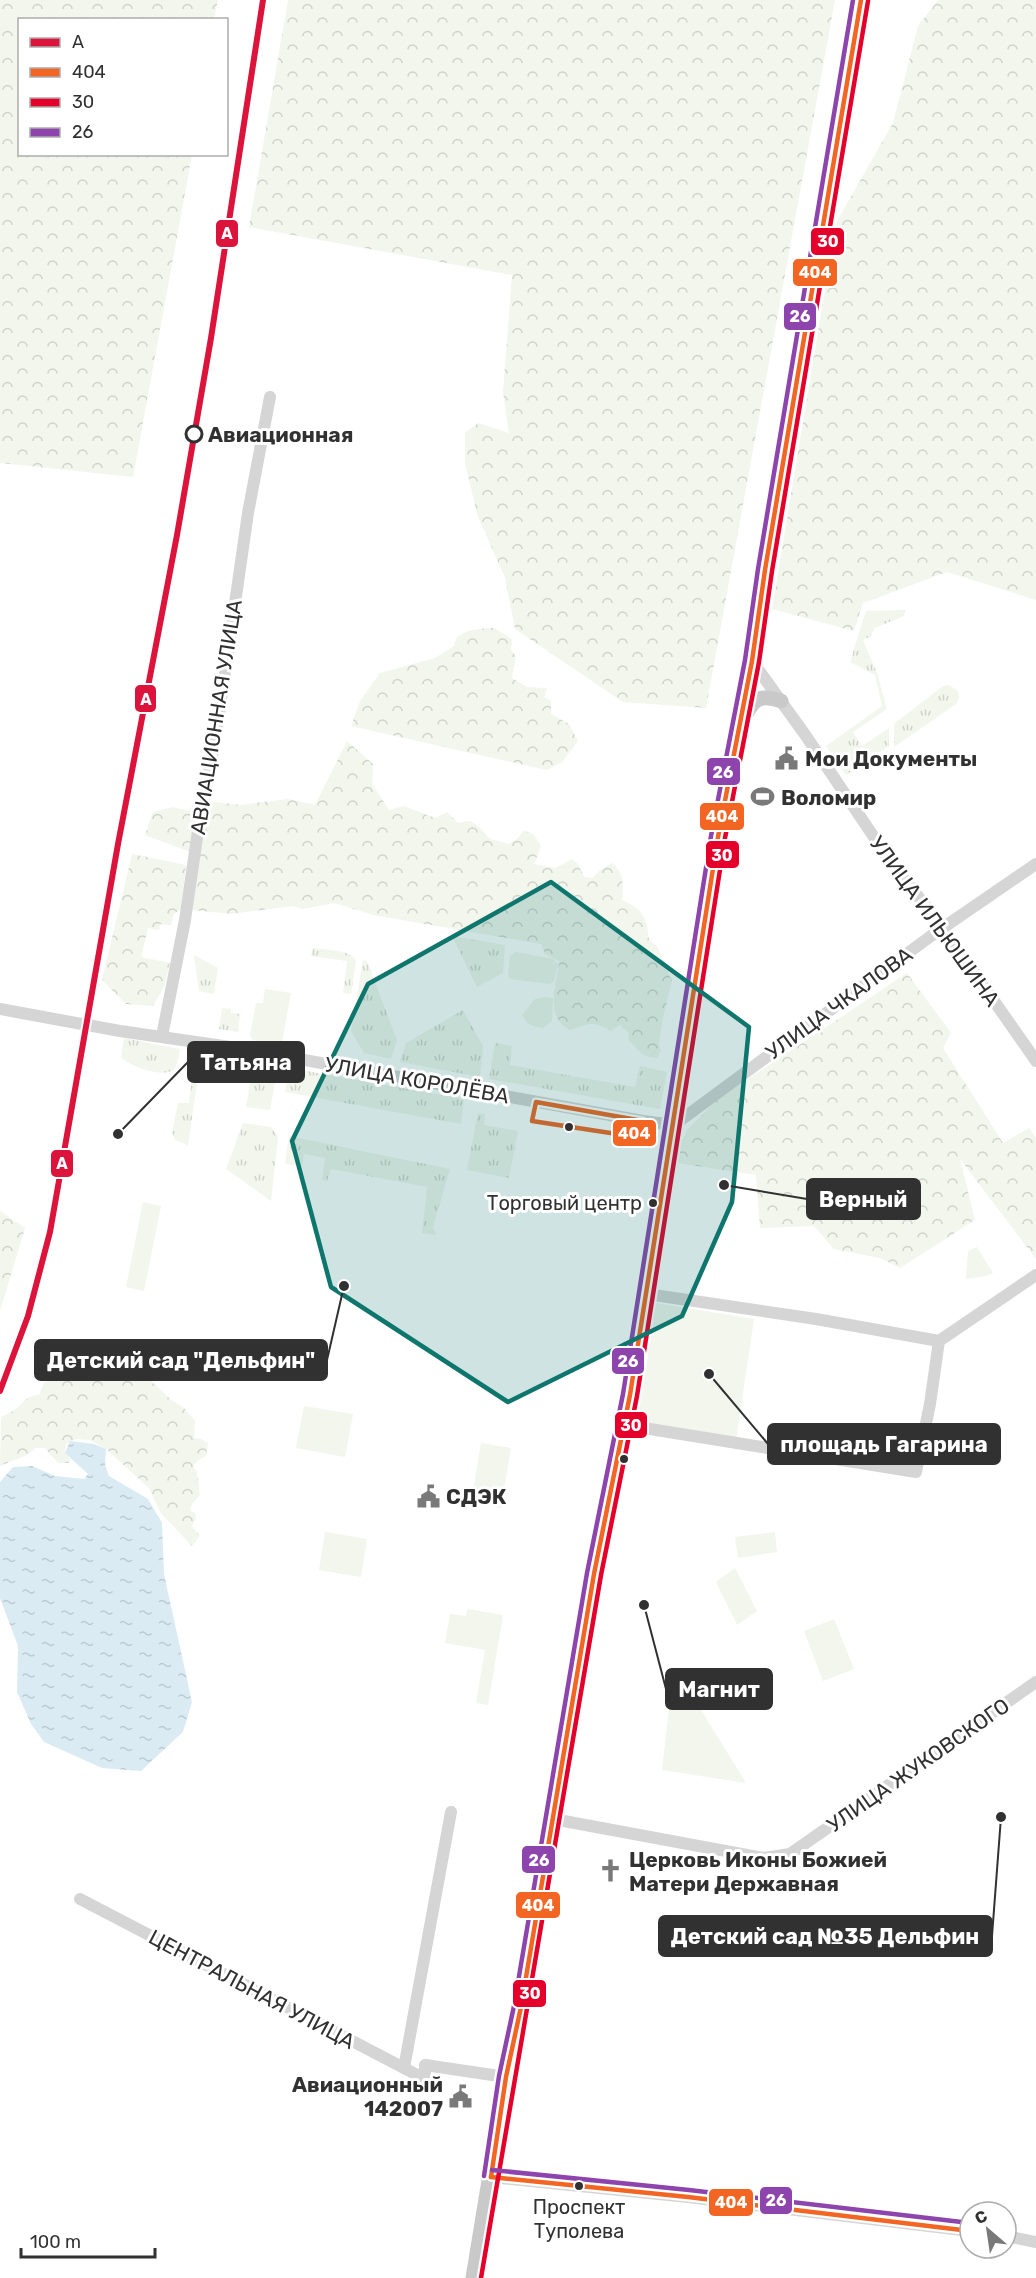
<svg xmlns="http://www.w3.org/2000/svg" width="1036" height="2278" font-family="Rubik,sans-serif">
<defs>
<pattern id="grass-tufts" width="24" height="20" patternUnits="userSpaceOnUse" patternTransform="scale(1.5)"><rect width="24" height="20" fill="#f2f6ed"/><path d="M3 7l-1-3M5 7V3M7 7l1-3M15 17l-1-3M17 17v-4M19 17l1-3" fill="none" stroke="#d0d3cc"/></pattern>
<pattern id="forest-crowns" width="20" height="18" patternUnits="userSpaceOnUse" patternTransform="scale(1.5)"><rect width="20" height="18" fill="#f2f6ed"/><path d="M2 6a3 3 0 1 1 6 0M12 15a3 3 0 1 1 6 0" fill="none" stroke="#d0d3cc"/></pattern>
<pattern id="water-ripples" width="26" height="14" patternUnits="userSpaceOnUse" patternTransform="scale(1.5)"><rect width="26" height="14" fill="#dbebf3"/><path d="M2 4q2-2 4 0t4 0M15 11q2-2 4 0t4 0" fill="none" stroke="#bccad1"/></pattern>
</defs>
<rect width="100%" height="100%" fill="#fff"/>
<!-- grass -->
<g fill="url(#grass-tufts)">
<path d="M905,610L904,616L875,628L870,637L863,640L877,673L887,709L853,732L862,746L889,728V746L846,775L826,746L882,706L875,675L850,662L866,611Z"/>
<path d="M949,685L958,691L959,698L956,704L894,747V724L943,686Z"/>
<path d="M452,936L505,945L503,973L477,987Z"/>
<path d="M313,948C326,950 350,949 356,961L351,994L343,993L347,961L311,956Z"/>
<path d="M194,955L218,968L214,994L199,991Z"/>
<path d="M363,960L367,961L397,1040L391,1059L364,1053L351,1031Z"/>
<path d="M222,1008L231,1009V1013L240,1014L238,1032L219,1029Z"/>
<path d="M463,1010L483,1046L480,1077L400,1062L406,1043Z"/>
<path d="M124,1038L180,1049C179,1054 178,1063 175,1068C167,1080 129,1066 121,1057Z"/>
<path d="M495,1043L512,1046L510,1065L635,1087L640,1066L667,1072L660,1109L489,1079Z"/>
<path d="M188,1050L199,1052V1069L188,1145L175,1140L172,1132L178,1103H189L195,1055L187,1053Z"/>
<path d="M208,1054L278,1066L270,1110L246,1107L251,1078L205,1070Z"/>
<path d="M290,1068L464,1099L461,1124L285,1092Z"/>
<path d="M478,1113L485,1114L484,1125L518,1131L509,1178L467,1170Z"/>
<path d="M243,1123L271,1127L278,1137L271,1201L226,1169Z"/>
<path d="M289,1136L450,1169L433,1227L436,1235L422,1233L427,1187L331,1169L327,1181L322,1180L325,1158L304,1154L302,1166L285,1164Z"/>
</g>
<!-- forest -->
<g fill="url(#forest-crowns)">
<path d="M0,0H218L214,19L20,20V154L192,155L133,477L0,463Z"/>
<path d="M288,0H835L706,708L623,702L515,629L505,578L477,514L465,463V433L478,423L509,433L503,392L512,275L249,227Z"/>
<path d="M938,0H1036V600L947,572L863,603L854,631L772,609L836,223L893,123L918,26Z"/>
<path d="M487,628H494L512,639L511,650L516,656L512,678L527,687L547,688L544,697L551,701V714L569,724L578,741L562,762L547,770L351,726L360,701L380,673L435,658L454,646L457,637L467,631Z"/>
<path d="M347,741L373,764L372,784L389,810L404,806L435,818L447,812L458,823L470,821L478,826L490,839L509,844L517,839L524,830L534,835L541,846L534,864L555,868L572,859L578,864L584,877L593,878L599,871L612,863C624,873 624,886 622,900C643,909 647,918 649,940L657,946L672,981L663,1018L659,1044L661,1051L657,1058C639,1057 641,1051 628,1040L629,1033L620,1025L611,1031C589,1020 591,1024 570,1030C543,1016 557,984 559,961L545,954L541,944L373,915L335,903L302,909L293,906L231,914L192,910L198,855L145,835L153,812L173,807L189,811L196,800L241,805L288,799L315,805Z"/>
<path d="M132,854L186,865L181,909L174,914L171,925L160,924L159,930L148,928L141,957L170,963L164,987L153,1006L126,1004L102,980Z"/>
<path d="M907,973L951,1033L943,1048L1003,1143L1029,1128L1036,1138V1259L960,1159L975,1220L900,1268L880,1258L834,1249L814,1226L760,1228L756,1175L677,1163L679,1147L687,1130L718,1099Z"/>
<path d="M0,1211L25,1228L0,1311Z"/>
<path d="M106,1354L130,1359L143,1376L156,1385L170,1399L184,1408L195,1421L194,1439L199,1438L208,1443L206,1456L198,1460L193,1466L197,1473L200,1495L192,1504L190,1511L195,1513L196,1519L192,1526L200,1536L192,1546L160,1512L149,1488L106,1449L90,1440L76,1439L66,1444L65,1452L70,1459L69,1463H58L45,1448H35C27,1458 11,1460 0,1466L1,1417C5,1415 11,1413 14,1410C23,1404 26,1395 39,1395L44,1383L64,1363L77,1369H91Z"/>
</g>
<!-- park -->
<g fill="#f2f6ed">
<path d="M516,952L553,959L558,964L554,981L550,984L510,979L508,974L510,956Z"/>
<path d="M265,989L291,993L282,1042L279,1045L253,1040L250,1036L256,1003H263Z"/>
<path d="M543,997L553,998L552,1021L543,1028C532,1027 527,1025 522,1015L535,999Z"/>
<path d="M143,1202L161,1206L144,1291L126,1287Z"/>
<path d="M977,1247L993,1273L986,1276L966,1279L968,1251Z"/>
<path d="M656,1303L754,1319L736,1439L636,1421Z"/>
<path d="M304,1406L353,1414L345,1457L296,1448Z"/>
<path d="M481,1443L511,1448L501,1508L471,1503Z"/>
<path d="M325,1532L367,1539L361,1577L319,1570Z"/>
<path d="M775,1532L777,1552L738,1558L735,1537Z"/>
<path d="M735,1568L757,1611L737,1625L716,1582Z"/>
<path d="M467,1609L503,1615L488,1705L476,1703L485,1650L445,1643L450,1614L466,1616Z"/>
<path d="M834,1619L854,1669L823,1681L804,1631Z"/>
<path d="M674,1666L746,1783L662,1770Z"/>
</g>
<!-- water -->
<path fill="url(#water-ripples)" d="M70,1441L94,1444L106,1449L105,1465L109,1476L148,1499L162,1523L164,1574L192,1702L183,1732L141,1771L102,1768L44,1742L31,1724L17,1692L18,1646L0,1598V1482L13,1467L32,1466L55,1476L84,1479L88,1474L65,1453Z"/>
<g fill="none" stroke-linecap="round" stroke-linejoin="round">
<!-- minor -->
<g stroke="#d5d5d5" stroke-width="12">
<path d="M752,661L806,736L890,861L943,928L1036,1061"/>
<path d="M0,1009L120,1031L244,1049L643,1121L674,1125L931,936L1036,864"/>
<path d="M162,1036L185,920L199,824L216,735L248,513L270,397"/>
<path d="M647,1294L816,1319L939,1341"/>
<path d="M939,1341L1036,1275"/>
<path d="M625,1425L916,1472L930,1404L939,1341"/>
<path d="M553,1819L764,1858L790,1854L1036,1682"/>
<path d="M80,1899L425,2079V2065L506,2077"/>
<path d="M404,2068L451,1812"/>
<path d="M491,2177L688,2197L970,2231"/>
<path d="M1006,2236L1036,2242"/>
</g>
<!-- major -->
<g stroke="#c9c9c9" stroke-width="15">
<path d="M745,716C754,698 761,694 781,701"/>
<path d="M473,2278L506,2077L521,2007L594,1574L630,1395L667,1157L674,1125L718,837L752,661L765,570L861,0"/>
</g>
<defs>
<g id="bus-1">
<path d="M536,1102L643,1121L639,1130L630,1136L532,1121Z"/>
<path d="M491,2177L506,2077L521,2007L594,1574L630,1395L718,837L752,661L765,570L861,0"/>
<path d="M491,2177L688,2197L970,2231"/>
</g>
<path id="bus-2" d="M481,2278L601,1575L637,1396L725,838L759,662L772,571L868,1"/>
<g id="bus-3">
<path d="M492,2170L689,2190L970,2223"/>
<path d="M484,2176L499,2076L514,2006L587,1573L623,1394L711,836L745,660L758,569L853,0"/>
</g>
</defs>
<!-- bus-1 casing -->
<use href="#bus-1" stroke="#fff" stroke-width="9"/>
<!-- bus-2 casing -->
<use href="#bus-2" stroke="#fff" stroke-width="9"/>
<!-- bus-3 casing -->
<use href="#bus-3" stroke="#fff" stroke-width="9"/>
<!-- bus-1 -->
<use href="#bus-1" stroke="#f26522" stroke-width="4.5"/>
<!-- bus-2 -->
<use href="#bus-2" stroke="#e4002b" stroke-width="4.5"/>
<!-- bus-3 -->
<use href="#bus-3" stroke="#8e44ad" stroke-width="4.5"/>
<defs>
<path id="rail-1" d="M0,1391L28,1316L50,1232L118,844L177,535L211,338L263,0"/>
</defs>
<!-- rail-1 casing -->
<use href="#rail-1" stroke="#fff" stroke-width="10"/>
<!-- rail-1 -->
<use href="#rail-1" stroke="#dc143c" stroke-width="6"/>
</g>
<!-- marked area -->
<path fill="#0f766e" fill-opacity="0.2" stroke="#0f766e" stroke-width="4.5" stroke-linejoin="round" d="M551,882L749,1027L732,1202L682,1316L508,1402L331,1287L292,1141L368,984Z"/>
<!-- icons -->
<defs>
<symbol id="civic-bare" viewBox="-9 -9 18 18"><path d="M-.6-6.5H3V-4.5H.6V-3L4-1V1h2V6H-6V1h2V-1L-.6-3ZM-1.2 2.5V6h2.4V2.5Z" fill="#797979" stroke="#fff" stroke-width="2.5" paint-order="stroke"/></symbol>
<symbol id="stadium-bare" viewBox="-9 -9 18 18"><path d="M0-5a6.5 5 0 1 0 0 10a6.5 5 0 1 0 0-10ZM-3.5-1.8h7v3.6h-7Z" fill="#797979" stroke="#fff" stroke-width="2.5" paint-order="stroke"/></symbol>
<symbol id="church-bare" viewBox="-9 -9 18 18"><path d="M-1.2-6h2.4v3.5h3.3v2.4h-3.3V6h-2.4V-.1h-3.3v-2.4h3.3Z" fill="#797979" stroke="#fff" stroke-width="2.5" paint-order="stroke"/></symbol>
</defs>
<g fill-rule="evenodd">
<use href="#civic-bare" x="770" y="742" width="33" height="33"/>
<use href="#stadium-bare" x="746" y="780" width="33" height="33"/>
<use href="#civic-bare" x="412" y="1480" width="33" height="33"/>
<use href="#church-bare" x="594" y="1854" width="33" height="33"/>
<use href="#civic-bare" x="444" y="2080" width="33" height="33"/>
</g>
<!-- markers -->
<circle fill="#fff" stroke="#313131" stroke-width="3" cx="194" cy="434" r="8"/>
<g fill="#313131" stroke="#fff" stroke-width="2">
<circle cx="569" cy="1127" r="5"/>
<circle cx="653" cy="1203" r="5"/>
<circle cx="624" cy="1459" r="5"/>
<circle cx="579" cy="2186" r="5"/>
</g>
<g text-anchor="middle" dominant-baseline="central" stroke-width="6" stroke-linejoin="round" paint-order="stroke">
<!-- bus labels -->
<g font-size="20" fill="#313131" stroke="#fff" text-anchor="end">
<text x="642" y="1203">Торговый центр</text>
<text x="579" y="2207" text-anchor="middle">Проспект<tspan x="579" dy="24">Туполева</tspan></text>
</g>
<!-- stop labels -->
<g font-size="21" font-weight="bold" fill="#313131" stroke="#fff" text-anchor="start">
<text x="208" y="434">Авиационная</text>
</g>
<!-- street labels -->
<g font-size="21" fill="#313131" stroke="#fff">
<text transform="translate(216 717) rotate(-81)">АВИАЦИОННАЯ УЛИЦА</text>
<text transform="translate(935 921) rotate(54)">УЛИЦА ИЛЬЮШИНА</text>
<text transform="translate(839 1003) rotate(-36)">УЛИЦА ЧКАЛОВА</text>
<text transform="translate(417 1080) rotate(10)">УЛИЦА КОРОЛЁВА</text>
<text transform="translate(918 1765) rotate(-35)">УЛИЦА ЖУКОВСКОГО</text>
<text transform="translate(252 1989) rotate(28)">ЦЕНТРАЛЬНАЯ УЛИЦА</text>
</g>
<!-- poi labels -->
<g font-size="21" font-weight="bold" fill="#313131" stroke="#fff" text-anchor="start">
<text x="805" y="758">Мои Документы</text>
<text x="781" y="797">Воломир</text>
<text x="446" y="1496">СДЭК</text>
<text x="629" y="1859">Церковь Иконы Божией<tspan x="629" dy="24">Матери Державная</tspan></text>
<text x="443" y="2084" text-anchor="end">Авиационный<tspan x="443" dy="24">142007</tspan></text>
</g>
</g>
<!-- callouts -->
<path fill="none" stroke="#313131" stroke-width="2" d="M118 1134L188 1062M724 1185L807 1199M344 1286L327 1360M709 1374L768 1444M644 1605L666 1689M1001 1817L992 1936"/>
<g fill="#313131" stroke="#fff" stroke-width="2">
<circle cx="118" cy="1134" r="6"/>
<circle cx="724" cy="1185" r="6"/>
<circle cx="344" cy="1286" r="6"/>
<circle cx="709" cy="1374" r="6"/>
<circle cx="644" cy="1605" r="6"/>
<circle cx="1001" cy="1817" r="6"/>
</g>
<g fill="#313131" stroke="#313131" stroke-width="2">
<rect x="188" y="1042" width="116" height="40" rx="6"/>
<rect x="807" y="1179" width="113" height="40" rx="6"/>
<rect x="35" y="1340" width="292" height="40" rx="6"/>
<rect x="768" y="1424" width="232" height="40" rx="6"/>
<rect x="666" y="1669" width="106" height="40" rx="6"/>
<rect x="659" y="1916" width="333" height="40" rx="6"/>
</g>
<g font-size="22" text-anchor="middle" font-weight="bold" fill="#fff">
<text x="246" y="1070">Татьяна</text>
<text x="863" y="1207">Верный</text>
<text x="181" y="1368">Детский сад "Дельфин"</text>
<text x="884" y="1452">площадь Гагарина</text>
<text x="719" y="1697">Магнит</text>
<text x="825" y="1944">Детский сад №35 Дельфин</text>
</g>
<g stroke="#fff" stroke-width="2">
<rect x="215" y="219" width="24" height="29" rx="6" fill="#dc143c"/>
<rect x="810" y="227" width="35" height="29" rx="6" fill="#e4002b"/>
<rect x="792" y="258" width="46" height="29" rx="6" fill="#f26522"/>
<rect x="783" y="302" width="34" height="29" rx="6" fill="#8e44ad"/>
<rect x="134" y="684" width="23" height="29" rx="6" fill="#dc143c"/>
<rect x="706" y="757" width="35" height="29" rx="6" fill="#8e44ad"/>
<rect x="699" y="802" width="46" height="29" rx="6" fill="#f26522"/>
<rect x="705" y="840" width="35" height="29" rx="6" fill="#e4002b"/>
<rect x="612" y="1119" width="45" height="28" rx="6" fill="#f26522"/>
<rect x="50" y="1149" width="24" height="29" rx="6" fill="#dc143c"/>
<rect x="611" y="1347" width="34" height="28" rx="6" fill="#8e44ad"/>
<rect x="614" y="1411" width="34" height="28" rx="6" fill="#e4002b"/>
<rect x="521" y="1845" width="35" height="29" rx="6" fill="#8e44ad"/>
<rect x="515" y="1891" width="46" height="28" rx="6" fill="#f26522"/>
<rect x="512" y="1979" width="35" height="29" rx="6" fill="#e4002b"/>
<rect x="759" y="2186" width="34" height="29" rx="6" fill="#8e44ad"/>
<rect x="708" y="2188" width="46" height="29" rx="6" fill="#f26522"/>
</g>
<g font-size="16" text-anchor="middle" font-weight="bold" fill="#fff">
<text x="227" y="239">A</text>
<text x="828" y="247">30</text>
<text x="815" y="278">404</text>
<text x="800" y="322">26</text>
<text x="146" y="705">A</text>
<text x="723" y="778">26</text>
<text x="722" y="822">404</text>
<text x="722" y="861">30</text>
<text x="634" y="1139">404</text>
<text x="62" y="1169">A</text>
<text x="628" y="1367">26</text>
<text x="631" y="1431">30</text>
<text x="539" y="1866">26</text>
<text x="538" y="1911">404</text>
<text x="530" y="1999">30</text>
<text x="776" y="2206">26</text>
<text x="731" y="2208">404</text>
</g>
<!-- legend -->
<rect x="18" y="18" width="210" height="138" fill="#ffffff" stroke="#adadad" stroke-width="1.5"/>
<rect x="30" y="38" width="30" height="9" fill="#dc143c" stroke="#adadad" stroke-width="1.5"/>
<text x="72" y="48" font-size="18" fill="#313131">A</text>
<rect x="30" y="68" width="30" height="9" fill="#f26522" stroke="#adadad" stroke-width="1.5"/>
<text x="72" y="78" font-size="18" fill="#313131">404</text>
<rect x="30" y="98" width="30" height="9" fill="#e4002b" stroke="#adadad" stroke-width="1.5"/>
<text x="72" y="108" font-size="18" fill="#313131">30</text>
<rect x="30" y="128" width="30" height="9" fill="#8e44ad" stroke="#adadad" stroke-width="1.5"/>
<text x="72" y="138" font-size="18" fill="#313131">26</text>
<!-- north arrow -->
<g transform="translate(988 2230) rotate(331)"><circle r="28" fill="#ffffff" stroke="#adadad" stroke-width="1.5"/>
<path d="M0-4.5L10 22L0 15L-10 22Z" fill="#797979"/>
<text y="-9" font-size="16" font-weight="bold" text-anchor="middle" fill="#313131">С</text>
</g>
<!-- scale -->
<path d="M21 2248v9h134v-9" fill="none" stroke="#313131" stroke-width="3"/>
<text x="30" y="2248" font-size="18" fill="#313131" stroke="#ffffff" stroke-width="4.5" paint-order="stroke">100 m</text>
</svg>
